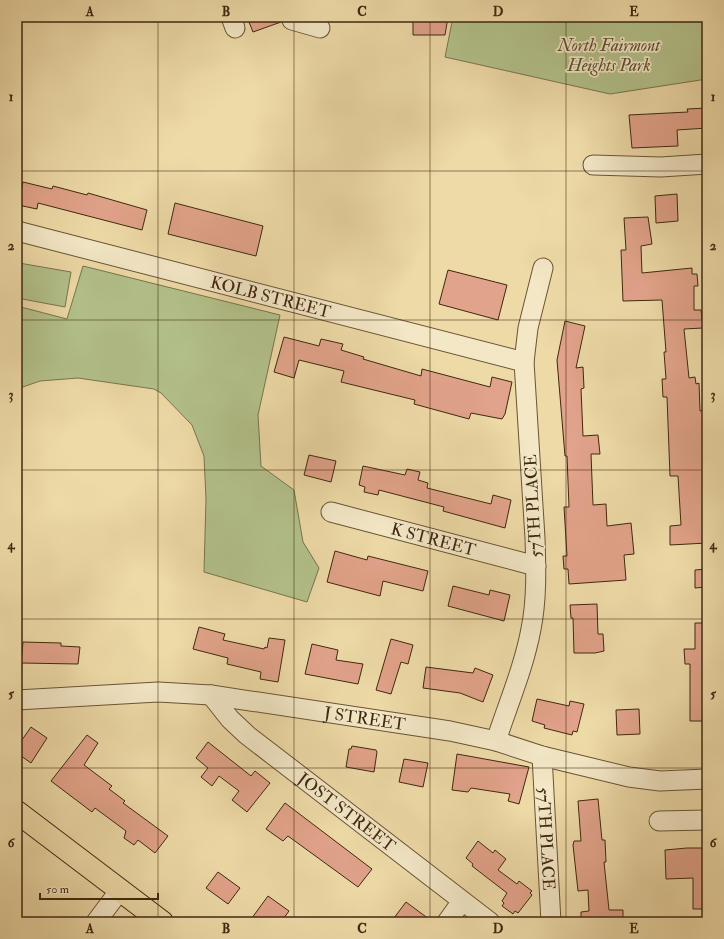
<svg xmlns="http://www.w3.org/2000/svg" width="724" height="939" font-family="'IM FELL Double Pica',serif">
<rect width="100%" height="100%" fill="#eddaa7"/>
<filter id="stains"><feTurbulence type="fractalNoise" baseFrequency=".005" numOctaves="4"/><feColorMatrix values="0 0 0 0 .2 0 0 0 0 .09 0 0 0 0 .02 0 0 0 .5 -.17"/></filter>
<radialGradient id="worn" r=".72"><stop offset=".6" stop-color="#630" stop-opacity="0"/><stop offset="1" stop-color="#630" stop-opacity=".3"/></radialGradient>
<!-- green -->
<g fill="#b3c18b" stroke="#79744e">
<path d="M453,17H707V79L610,94L445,57Z"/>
<path d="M19,263L71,272L65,307L17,298Z"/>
<path d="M83,266L280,315L258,415L261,466L294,490L303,542L319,568L307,602L204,572L206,499L204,456L192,425L161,393L154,389L78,378L40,381L17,389V306L67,319Z"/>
</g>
<!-- building -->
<g fill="#e1a38a" stroke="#3f2811">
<path d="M247,17H280L281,22L253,32Z"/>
<path d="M417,17H448L445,35H413V19H417Z"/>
<path d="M707,108V128L677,130L678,146L632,148L629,115L688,112L687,109Z"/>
<path d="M23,182L52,189L53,186L87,195L88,193L147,210L142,230L38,203L37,209L18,205Z"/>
<path d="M677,194L678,221L656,223L655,196Z"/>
<path d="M175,203L263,226L256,256L168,234Z"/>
<path d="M648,217L652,244L641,246L642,273L692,268V274H697L698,286H694V310H701L703,328L684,329L689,378L695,377L696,384L699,383L700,411L705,410V413H707V543L670,545V526L681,525L678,476H670L667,397H663L662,379H666L664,352H666L662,300L623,301L621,250H626L624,218Z"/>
<path d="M448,270L507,285L498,320L439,304Z"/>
<path d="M565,321L585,326L576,368L583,367L584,388L581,389L583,436L598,435L600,454H591L593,505L606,504L607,526L631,523L634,554L624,555L626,580L569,584L568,569H564L563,556H567L564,507H569L567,456H565L557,360Z"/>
<path d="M284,337L319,346L321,339L343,344L341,350L364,357L363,359L421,376L422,369L490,387L492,377L512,382L505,414L502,419L471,413L469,419L414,404L415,400L341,382L344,371L299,360L294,378L274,372Z"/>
<path d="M309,455L336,461L331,482L304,475Z"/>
<path d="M363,466L405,475L407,469L420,472L418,480L428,483L427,488L491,504L493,495L511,500L505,528L443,511L444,507L379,490L378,495L364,492L365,487L359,485Z"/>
<path d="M335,551L367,560L368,556L428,571L423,591L383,581L380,596L327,582Z"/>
<path d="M707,569V587L695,588V570Z"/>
<path d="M453,586L489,595L490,590L510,595L504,621L448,606Z"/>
<path d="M597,604L598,634H603L604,651L595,653H574L573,618H571L570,605Z"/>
<path d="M695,623H707V721H690V664H685L684,649H695Z"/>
<path d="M199,627L225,634L223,640L264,649L265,647L267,648L269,638L285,640L278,682L260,679L261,672L227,664L228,658L193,649Z"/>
<path d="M391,639L413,645L408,664L401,662L391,694L376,690Z"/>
<path d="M23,642L61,643V646L80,647L78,664L21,663Z"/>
<path d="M312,644L338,650L336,660L363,664L358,684L305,674Z"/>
<path d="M426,667L473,673L475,668L493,675L483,702L460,693L423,688Z"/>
<path d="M537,699L569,706L570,701L584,704L577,732L573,731L572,735L544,728L545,725L532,721Z"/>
<path d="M639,709L640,734L617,735L616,710Z"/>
<path d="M31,727L47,738L31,763L17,753V747Z"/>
<path d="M87,735L98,743L84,765L112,786L109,789L125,801L123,803L168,836L155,853L138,840L134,845L124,838L126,831L95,808L92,812L51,781Z"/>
<path d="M208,742L251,776L255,771L270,783L247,812L232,800L239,791L219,776L212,786L201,777L208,768L196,758Z"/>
<path d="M352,746L376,750L377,752L374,772L346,767L349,749H351Z"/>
<path d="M457,754L529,767L519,804L508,801L510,794L471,788L468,792L452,790Z"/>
<path d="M404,759L428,763L423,787L399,782Z"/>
<path d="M598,799L602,840H605L606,862H604L609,910H623V922H581V912L589,911L588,890L578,891L573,845L574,841H581L578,801Z"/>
<path d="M285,803L372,869L358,887L288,836L283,841L266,829Z"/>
<path d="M478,841L493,853L495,850L506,859L498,870L517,884L519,881L532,891L530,893L532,895L518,913L515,911L513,914L502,906L504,903L502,901L507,893L472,866L473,864L466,858Z"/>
<path d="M687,848H707V909H693V878L666,879L665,850Z"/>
<path d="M218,872L240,888L228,904L206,888Z"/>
<path d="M268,896L289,911L281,922H249Z"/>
<path d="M406,902L433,922H391Z"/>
</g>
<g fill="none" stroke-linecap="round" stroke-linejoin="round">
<defs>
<g id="minor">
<path d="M231,17L235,28"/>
<path d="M291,17L292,20L320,28"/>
<path d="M593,165L661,167L707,164"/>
<path id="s1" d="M17,231L524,362"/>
<path id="s2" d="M331,512L536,566"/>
<path id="s3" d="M211,695L230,719L247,735L490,922"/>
<path id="s4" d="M17,700L158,692L211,695L450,731L496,741L542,756L629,777L660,781L707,779"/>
<path d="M496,741C508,704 524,667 531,629C537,599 536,568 535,538L524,362L528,328L543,268"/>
<path id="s5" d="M542,756L551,922"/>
<path d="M659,821L707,820"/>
<path d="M96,922L120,890"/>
<path d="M447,922L462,901"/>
</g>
<path id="major" d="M17,812L162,922"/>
</defs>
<!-- minor casing -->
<use href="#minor" stroke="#6a5436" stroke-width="21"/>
<!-- major casing -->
<use href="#major" stroke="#3f2811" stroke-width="24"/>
<!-- minor -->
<use href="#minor" stroke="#f3e7c6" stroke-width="19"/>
<!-- major -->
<use href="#major" stroke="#eddaa7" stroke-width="22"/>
</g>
<!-- grid -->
<path fill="none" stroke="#3f2811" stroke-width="1" stroke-opacity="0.55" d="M158,17V922M294,17V922M430,17V922M566,17V922M17,171H707M17,320H707M17,470H707M17,619H707M17,768H707"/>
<g text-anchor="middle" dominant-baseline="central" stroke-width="3.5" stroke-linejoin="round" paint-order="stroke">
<!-- park labels -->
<g font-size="17" font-style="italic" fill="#5c4e30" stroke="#f3e7c6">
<text x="609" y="45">North Fairmont<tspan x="609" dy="20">Heights Park</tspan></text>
</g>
<!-- street labels -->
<g font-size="17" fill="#3f2811" stroke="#f3e7c6">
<text stroke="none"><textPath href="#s1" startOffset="262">KOLB STREET</textPath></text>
<text transform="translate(533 506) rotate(-93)">57TH PLACE</text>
<text stroke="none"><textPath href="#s2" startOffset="106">K STREET</textPath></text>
<text stroke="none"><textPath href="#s4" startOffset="350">J STREET</textPath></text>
<text stroke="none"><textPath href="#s3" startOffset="180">JOST STREET</textPath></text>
<text stroke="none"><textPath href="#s5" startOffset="83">57TH PLACE</textPath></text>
</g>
</g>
<!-- margin -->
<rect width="724" height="939" fill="none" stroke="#eddaa7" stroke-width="44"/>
<!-- scale -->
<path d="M40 893v6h118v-6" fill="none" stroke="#3f2811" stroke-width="2"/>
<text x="46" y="893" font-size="12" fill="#3f2811" stroke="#f3e7c6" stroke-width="3" paint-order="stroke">50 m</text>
<rect x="22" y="22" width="680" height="895" fill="none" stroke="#3f2811" stroke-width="1.5"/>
<g font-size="13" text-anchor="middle" font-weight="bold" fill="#3f2811">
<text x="90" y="16">A</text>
<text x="226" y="16">B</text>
<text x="362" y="16">C</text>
<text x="498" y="16">D</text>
<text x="634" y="16">E</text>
<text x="11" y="101">1</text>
<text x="713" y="101">1</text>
<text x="11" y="250">2</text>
<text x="713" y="250">2</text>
<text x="11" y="399">3</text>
<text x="713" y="399">3</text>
<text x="11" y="549">4</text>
<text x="713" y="549">4</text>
<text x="11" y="698">5</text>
<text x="713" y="698">5</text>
<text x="11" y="847">6</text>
<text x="713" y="847">6</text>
<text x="90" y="933">A</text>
<text x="226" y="933">B</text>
<text x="362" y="933">C</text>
<text x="498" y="933">D</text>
<text x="634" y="933">E</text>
</g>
<rect width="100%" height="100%" filter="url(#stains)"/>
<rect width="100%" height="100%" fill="url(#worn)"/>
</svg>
